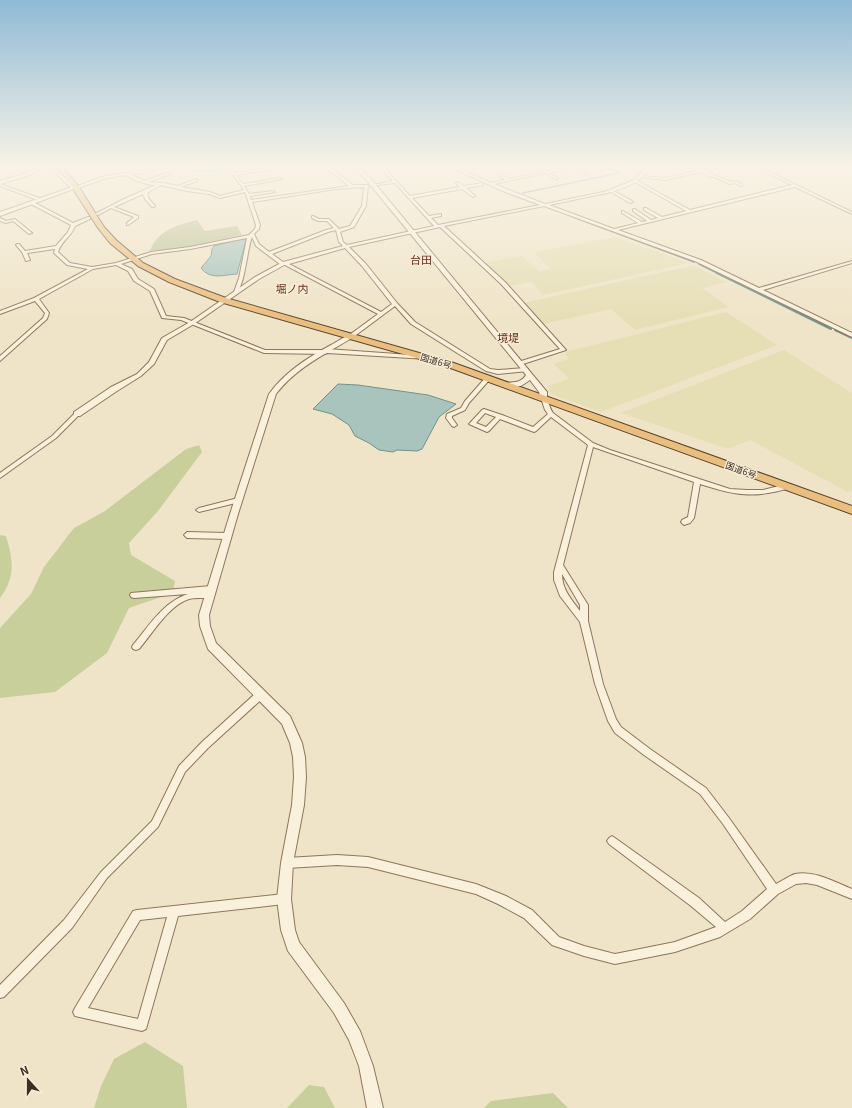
<svg xmlns="http://www.w3.org/2000/svg" width="852" height="1108" font-family="Georgia,'Noto Sans JP',serif">
<rect width="100%" height="100%" fill="#f0e4c8"/>
<!-- farmland -->
<g fill="#e6deb5">
<path d="M615,237L688,263L543,295L531,282L509,286L486,263L522,256L539,271L551,269L534,252Z"/>
<path d="M694,265L726,282L703,288L728,307L635,330L611,309L543,324L523,303Z"/>
<path d="M726,312L777,345L601,412L551,394L548,386L569,379L554,364L568,359L565,352Z"/>
<path d="M784,350L852,393V490L848,492L750,440L728,449L621,413Z"/>
</g>
<!-- green -->
<g fill="#c9cf9b">
<path d="M199,445L202,452L158,511L129,543L131,555L175,581L173,593L129,608L107,653L55,692L0,698V628L31,594L44,567L74,528L105,511L186,449Z"/>
<path d="M0,535L6,536C13,560 16,577 0,598Z"/>
<path d="M145,1042L183,1066L187,1108H94L101,1086L114,1059Z"/>
<path d="M309,1085L324,1087L335,1108H287Z"/>
<path d="M553,1093L568,1108H484L491,1101Z"/>
</g>
<!-- cemetery -->
<path fill="#bfc49a" d="M197,220L205,231L237,226L242,235L183,248L150,251C158,230 177,225 197,220Z"/>
<!-- water -->
<g fill="#a9c4bc" stroke="#6f938a">
<path d="M185,165H222L224,169L217,171H191L182,166Z"/>
<path d="M240,239L246,240L237,274C223,275 210,280 201,268L211,256L212,249L214,246Z"/>
<path d="M338,384L358,385L428,395L456,404L439,417L422,449L417,451L397,450L393,452L379,450L369,443L355,436L349,425L332,414L313,409Z"/>
</g>
<g fill="none" stroke-linecap="round" stroke-linejoin="round">
<!-- stream-far1 -->
<g stroke="#6f938a" stroke-width="1.5">
<path d="M443,165L522,198"/>
<path d="M523,193L619,173L607,165"/>
<path d="M573,217L694,262"/>
<path d="M699,264L719,274"/>
</g>
<!-- stream -->
<g stroke="#6f938a" stroke-width="2">
<path d="M717,273L831,329"/>
<path d="M835,330L852,338"/>
</g>
<defs>
<g id="minor">
<path d="M45,165H47L62,175L74,187V189H72L60,177L45,167Z"/>
<path d="M163,165H169L140,173L131,174L144,181L170,172L171,174L148,182L164,183L178,186L196,179L197,181L181,187L210,192L220,196L244,190L226,165H230L235,173L285,165L284,167L236,175L243,184L280,178L282,179L244,186L249,194L273,191L275,192L250,196L251,200L349,186L323,165H327L353,185H372L393,181L378,165H382L384,167L407,165L385,169L410,196L460,187L456,183L458,182L464,186L483,183V185L466,188L474,195L475,196L473,197L462,189L412,198L429,216L441,214V216L431,218L438,225L540,205L505,192L446,165H451L491,183L505,180L496,173L497,171L509,179L543,172L535,165H539L547,171L573,165H582L577,167L586,172V174H584L574,167L549,173L558,178L557,180L545,173L494,184L545,204L608,191V193H607L549,205L614,229L638,223L622,213V211H623L642,222L647,221L633,211V209H635L651,220L658,218L644,210V208H646L662,217L686,211L635,182V180H636L690,210L792,185L750,165H755L852,212V214L795,187L618,230L701,260L759,288L852,261V263L763,290L852,333V337L697,262L544,206L444,226L505,282L566,350L520,365L517,363L518,362L560,349L501,284L440,227L349,247L366,264L397,303L415,322L490,369L498,370L526,368L528,369V371L498,374L486,371L411,324L395,306L352,338H348V336L378,314L285,265H281L256,246L252,237C247,249 245,286 236,293L234,292L239,278L247,238L190,249L152,254L121,264L132,269L138,279L154,289L166,316L184,318L265,350H325L327,349L425,356L428,358L427,359L327,353L325,354L264,353L181,320L162,318L150,291L134,281L128,271L116,265L93,269L39,299L49,313L47,319L0,361V356L43,318L45,313L35,301L0,314V311L34,298L88,269L67,265L54,253L55,249L27,253L30,260L26,261L22,252L16,245L17,244H19L25,251L56,246L68,232L71,225L31,204V202H33L73,223L88,217H90V219L75,226C72,236 61,241 58,252L70,263L92,267L116,263L151,252L190,247L249,235L255,229L256,225L245,192L220,198L209,194L187,191L161,185L147,193L149,199L155,206L154,207H152L145,199L143,194L114,207L138,216V218L128,225H127V223L134,217L111,208L98,215L95,214L124,199L156,185H151L137,181L126,175L107,178L78,188L75,187L105,176L140,171ZM395,183L434,226L347,245L343,242L340,232L354,227L366,206L368,186ZM364,187L362,206L350,226L339,229L329,219H319L313,216H312V218L318,221H327L334,228L326,230L269,252L259,244L254,234L259,229L260,225L252,202L336,189ZM336,230L339,242L343,246L283,262L272,254L328,232ZM345,248L362,266L392,304L381,312L289,264Z"/>
<path d="M723,165H730L704,171L731,182L736,181L742,184V186H740L735,183L730,184L714,177H710L701,172L665,180L639,177L641,176L665,178Z"/>
<path d="M0,184L42,199L43,200L40,201L0,186Z"/>
<path d="M612,190L632,201L633,202L630,203L611,192L610,191Z"/>
<path d="M0,218L6,221L15,219L32,233L29,234L13,221L6,223L0,221Z"/>
<path d="M488,376L491,378L469,403L465,410L452,416V418L457,425L454,427L452,426L446,418L447,414L461,408L465,401L486,377Z"/>
<path d="M544,396C549,399 549,408 553,413L593,443L610,450L730,489L747,490H763L787,484H789L790,486L789,488C754,499 734,495 700,484L694,518L690,523L684,525L681,522L682,520L688,517L694,482L593,447L563,565L588,605V621L603,684L616,719L621,727L650,749L706,788L729,818L776,884C782,881 789,876 795,874C814,870 835,882 852,889V899L817,885L806,883L796,884L778,894L750,919L720,937L675,952L615,964L584,956L552,945L524,918L498,904L476,894L368,867L337,865L287,868L284,866L282,863L284,860L287,858L337,855L368,857L476,884L506,896L532,910L559,937L584,946L615,954L675,942L716,927L691,906L609,844L607,841L609,838L612,836L615,838L699,898L725,922L742,911L767,889L723,824L700,794L644,755L615,733L608,721L595,684L580,622L560,596L554,580V572L588,445L551,417L536,431L534,432L500,419L489,431L487,432L469,424L482,410L484,409L502,415L533,427L548,414L545,410L541,398ZM485,413L496,417L486,427L476,423ZM562,574L580,605V611C571,599 562,589 562,574Z"/>
<path d="M77,412L79,413V415L56,438L0,478V473L52,436L75,413Z"/>
<path d="M238,498H240L241,500L240,502L199,512L196,510L199,508Z"/>
<path d="M187,532L227,533L230,536L227,539L187,538L184,535Z"/>
<path d="M211,586L214,587L215,589L214,591L209,592L212,595L211,597C204,599 196,597 189,599C169,605 152,634 139,649L136,650L133,649L132,647L133,645C149,626 163,602 188,594L134,598L131,597L130,595L131,593Z"/>
<path d="M260,691L263,692L264,695L263,698L208,748L185,772L158,827L107,878L72,928L4,997L0,998V985L64,920L101,872L152,821L179,766L202,742L257,692Z"/>
<path d="M284,894L288,895L289,899L288,903L284,904L178,916L146,1029L142,1031L75,1016L73,1012L75,1008L133,911L137,910ZM167,917L138,1019L88,1008L140,920Z"/>
</g>
<g id="tertiary">
<path d="M44,165H50L27,176L0,184V181L23,174Z"/>
<path d="M352,165H357L372,180L532,374L547,392V400H541L539,392L530,380L521,386L506,387V383C514,382 521,383 526,375L368,182Z"/>
<path d="M648,165H652C642,182 626,188 607,193L605,192L636,179Z"/>
<path d="M75,186L79,187L0,216V212Z"/>
<path d="M281,263L286,264L259,279L194,324L167,340L154,364L141,376L117,391L80,416H74V412L111,387L137,374L149,362L162,338L190,322L255,277Z"/>
<path d="M350,335L352,336V338C325,354 296,368 276,394L238,514L209,615L210,626L216,643L290,716L302,743L305,757L306,777L304,805L293,863L291,899L295,930L299,942L344,1003L360,1031L373,1066L383,1108H367L359,1066L349,1040L334,1013L288,951L281,930L277,899L281,863L292,805L294,777L293,757L290,743L282,724L208,649L200,626L199,615L230,514L269,394C285,372 307,358 331,345C337,342 343,337 350,335Z"/>
</g>
<path id="trunk" d="M55,165H61L79,187L104,227L116,240L143,263L175,279L226,298L451,362L852,506V514L445,366L220,302L169,282L138,266L110,243L98,228L68,181Z"/>
</defs>
<!-- minor casing -->
<use href="#minor" stroke="#8d765c" stroke-width="2"/>
<!-- tertiary casing -->
<use href="#tertiary" stroke="#8d765c" stroke-width="2"/>
<!-- trunk casing -->
<use href="#trunk" stroke="#5b4430" stroke-width="2"/>
<!-- minor -->
<use href="#minor" fill="#faf1dc" fill-rule="evenodd"/>
<!-- tertiary -->
<use href="#tertiary" fill="#faf1dc" fill-rule="evenodd"/>
<!-- trunk -->
<use href="#trunk" fill="#eabe7c" fill-rule="evenodd"/>
</g>
<!-- sky -->
<linearGradient id="sky" x2="0" y2="1"><stop stop-color="#8fbad6"/><stop offset="0.52" stop-color="#f8f3e6"/><stop offset="1" stop-color="#f8f3e6" stop-opacity="0"/></linearGradient>
<rect width="852" height="320" fill="url(#sky)"/>
<g text-anchor="middle" dominant-baseline="central" stroke-width="3" stroke-linejoin="round" paint-order="stroke">
<!-- far-street labels -->
<g font-size="9" fill="#3d2e20" stroke="#f7eed8">
<text transform="translate(436 361) rotate(16)">国道6号</text>
<text transform="translate(741 470) rotate(20)">国道6号</text>
</g>
<!-- far-quarter labels -->
<g font-size="11" fill="#6b2e1e" stroke="#f7eed8">
<text x="421" y="259">台田</text>
<text x="292" y="288">堀ノ内</text>
<text x="508" y="337">境堤</text>
</g>
</g>
<!-- north arrow -->
<g transform="translate(28 1080) rotate(339)" stroke="#f7eed8" stroke-width="3" paint-order="stroke">
<path d="M0-3L7 15L0 10L-7 15Z" fill="#3d2e20"/>
<text y="-6" font-size="11" font-weight="bold" text-anchor="middle" fill="#3d2e20">N</text>
</g>
</svg>
